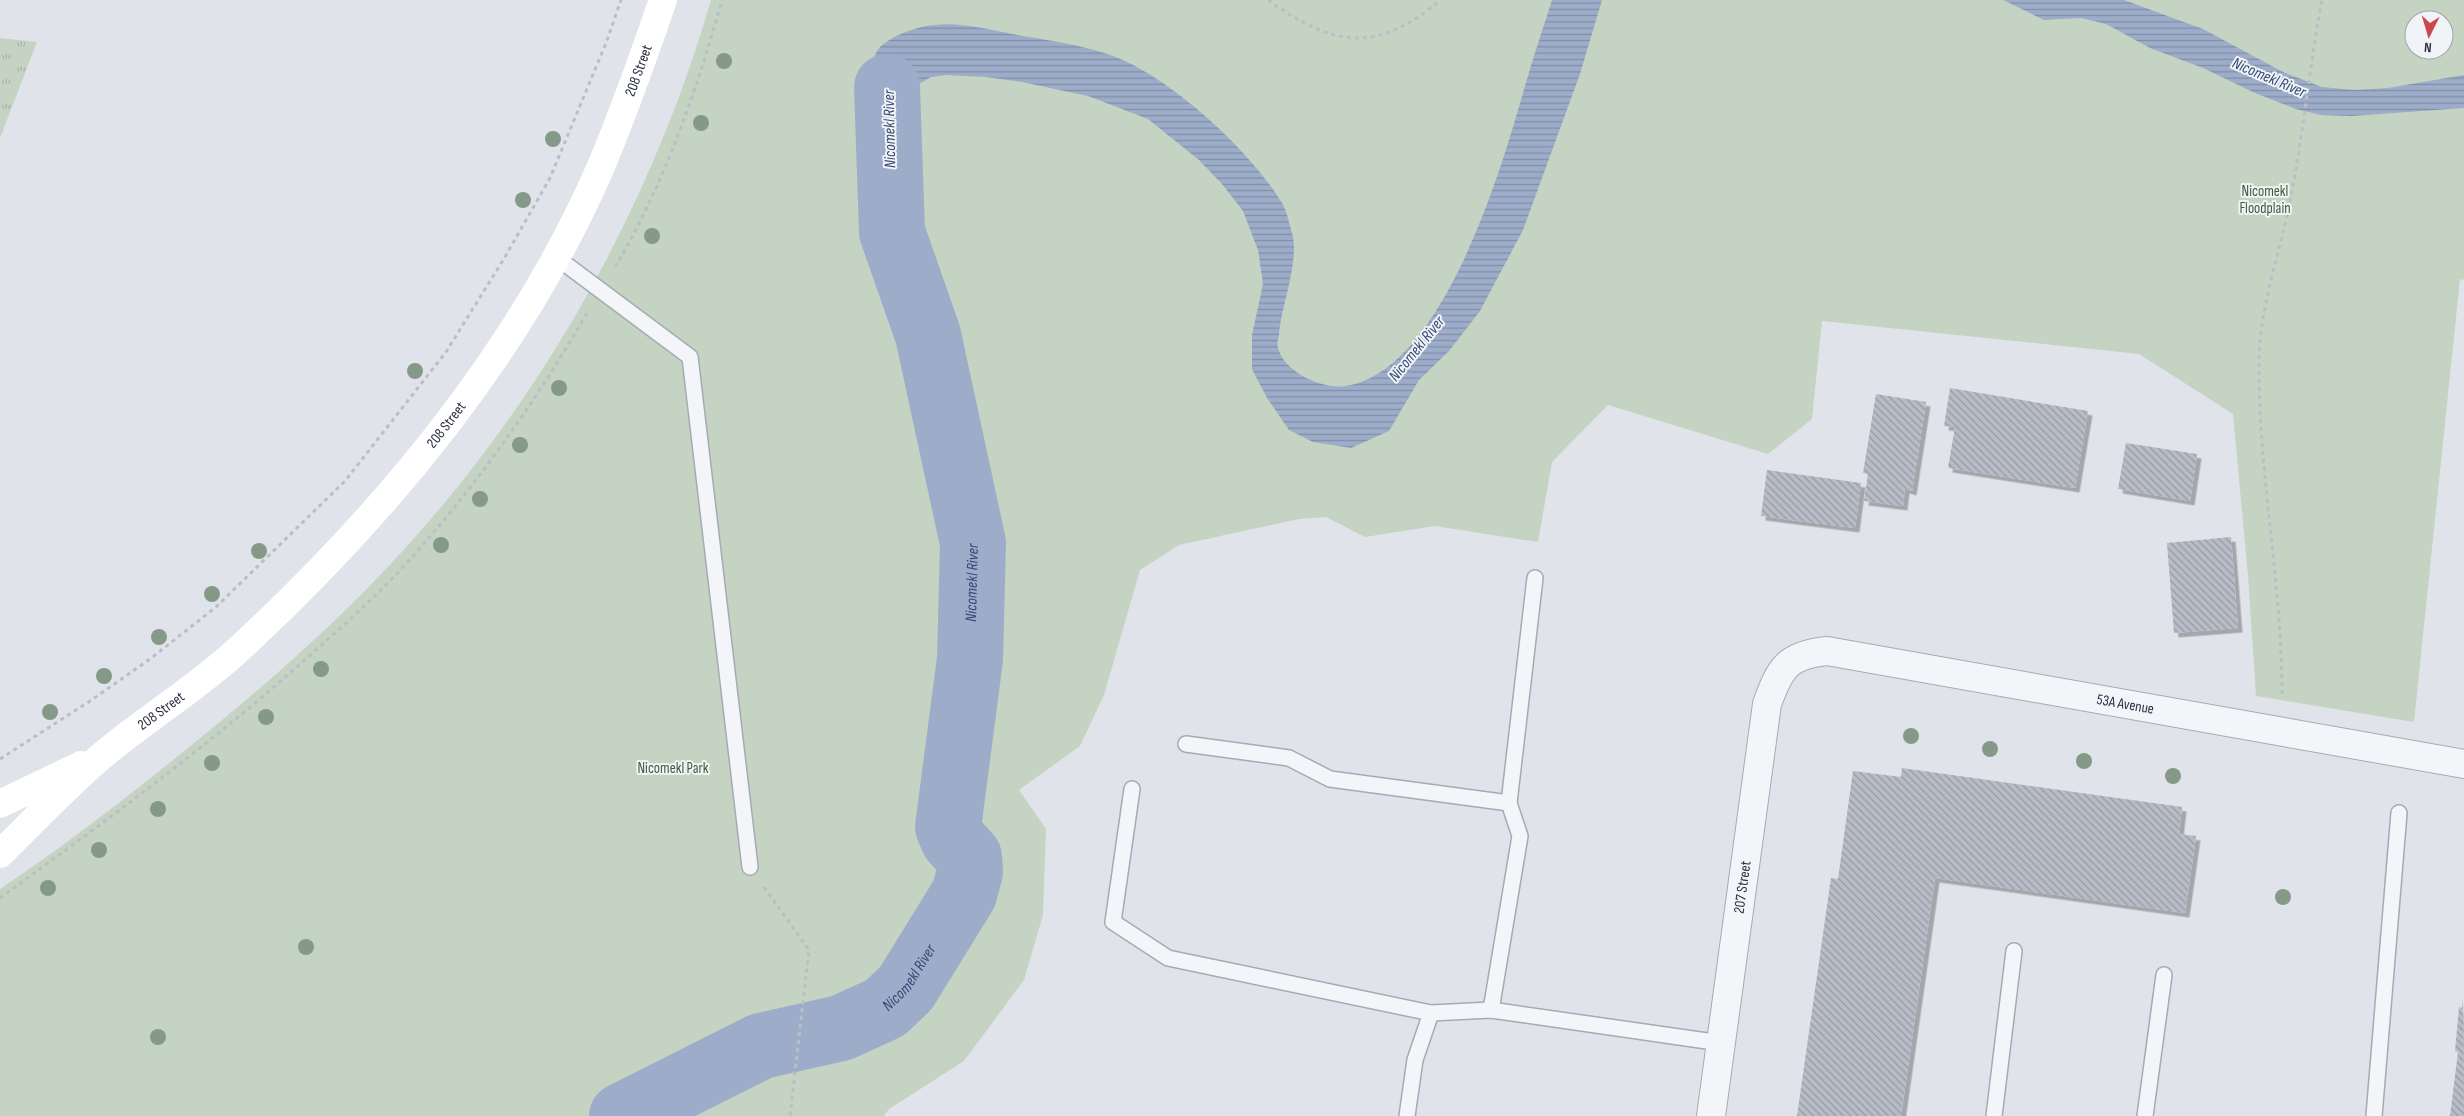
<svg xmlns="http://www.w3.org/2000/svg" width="2464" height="1116" font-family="'Sofia Sans Condensed',sans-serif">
<defs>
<pattern id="grass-tufts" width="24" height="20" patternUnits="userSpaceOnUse" patternTransform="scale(1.25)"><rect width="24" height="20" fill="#c5d3c2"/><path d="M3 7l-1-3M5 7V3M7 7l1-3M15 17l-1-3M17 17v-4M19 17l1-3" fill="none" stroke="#a9b5a8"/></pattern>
<pattern id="water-rules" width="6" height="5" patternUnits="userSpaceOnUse" patternTransform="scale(1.25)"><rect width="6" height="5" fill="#9dadc9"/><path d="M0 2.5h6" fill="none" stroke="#808da5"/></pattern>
<pattern id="building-back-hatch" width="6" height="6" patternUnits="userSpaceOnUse" patternTransform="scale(1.25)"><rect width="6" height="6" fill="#b8bcc6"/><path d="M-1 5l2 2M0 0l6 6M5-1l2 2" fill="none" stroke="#9699a2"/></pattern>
<filter id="shadow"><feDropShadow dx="4.5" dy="4.5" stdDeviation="0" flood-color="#0004"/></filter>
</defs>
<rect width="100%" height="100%" fill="#e1e3ea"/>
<!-- grass -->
<path fill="url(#grass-tufts)" d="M0,38L37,42L0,138Z"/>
<!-- park -->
<path fill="#c5d3c2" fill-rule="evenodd" d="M711,0H2464V280L2460,279L2414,722L2256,696L2248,576L2233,414L2139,354L1822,321L1812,419L1768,454L1608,405L1552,462L1538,542L1435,526L1365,537L1326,517L1299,519L1179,545L1140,570L1104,695L1080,746L1019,790L1046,829L1043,915L1024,980L964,1061L889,1109L884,1116H0V889C60,849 117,805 173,760C253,696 329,631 398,556C543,399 652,204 711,0ZM2414,20H2444V50H2414Z"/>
<!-- water -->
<g fill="url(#water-rules)">
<path d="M1552,0H1602L1580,74L1523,230L1480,311L1449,351L1419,380L1389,431L1351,448L1313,442L1289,430L1267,398L1252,369V335L1263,284L1258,250L1243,211L1222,184L1199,160L1148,119L1088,96L1022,82L986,77L946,75L931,77L919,84L911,98L909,112L914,185L884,178C880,149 858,67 881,46C891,37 909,30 922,27C951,20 983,28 1012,34C1045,40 1081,44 1113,56C1170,77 1250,150 1282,203C1287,211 1289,223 1292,233C1300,260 1281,306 1279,335C1278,339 1277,344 1278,348C1284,372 1323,390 1346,386C1443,371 1502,167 1525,86C1533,57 1543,29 1552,0Z"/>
<path d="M2003,0H2124L2203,29L2283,72L2322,87L2354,90L2388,88L2464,75V108L2352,116L2321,115L2296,109L2255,93L2203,68L2150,48L2106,24L2081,18L2044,20Z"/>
</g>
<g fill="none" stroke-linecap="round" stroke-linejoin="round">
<!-- river -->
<path stroke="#9dadc9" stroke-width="66" id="s1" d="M622,1116L761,1046L841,1028L885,1008L906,988L964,894L970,872L969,857L953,839L948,827L970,659L973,543L928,335L892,232L887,87"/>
</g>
<!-- building -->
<g fill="url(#building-back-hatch)" filter="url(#shadow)">
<path d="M1950,388L2088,411L2075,488L1948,468L1955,427L1944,426Z"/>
<path d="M1876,394L1926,402L1912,491L1905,489L1903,506L1864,501L1868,474L1863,473Z"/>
<path d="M2126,443L2197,454L2190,501L2118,489Z"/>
<path d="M1767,470L1861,483L1855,528L1761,516Z"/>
<path d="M2231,537L2238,628L2174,633L2167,543Z"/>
<path d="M1902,768L2182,807L2179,834L2196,836L2185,913L1935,878L1901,1116H1797L1831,878L1838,879L1853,771L1901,777Z"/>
<path d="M2463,998L2464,1116H2450L2458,1052L2455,1051L2459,1007L2462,1008Z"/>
</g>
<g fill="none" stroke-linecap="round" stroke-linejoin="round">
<defs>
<g id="service">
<path d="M556,257L690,357L750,867"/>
<path d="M1186,744L1289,758L1330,779L1509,803"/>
<path d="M1132,789L1113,922L1168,958L1431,1013L1491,1010L1721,1043"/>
<path d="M1491,1010L1520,836L1509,803L1535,578"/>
<path d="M1407,1116L1415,1060L1431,1013"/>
<path d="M1994,1116L2014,951"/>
<path d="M2145,1116L2164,975"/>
<path d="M2374,1116L2399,813"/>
</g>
<g id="minor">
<path id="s2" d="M1711,1116L1767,704C1780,668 1787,655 1827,651L2464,764"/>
</g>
</defs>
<!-- service casing -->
<use href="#service" stroke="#a6aab4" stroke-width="18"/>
<!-- minor casing -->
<use href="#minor" stroke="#a6aab4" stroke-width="30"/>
<!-- path -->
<g stroke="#bbbec5" stroke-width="3" stroke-dasharray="4 4" stroke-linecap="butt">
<path d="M1268,0C1332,46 1377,55 1440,0"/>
<path d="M615,267C663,187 697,90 722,0"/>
<path d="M2282,694C2282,583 2258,472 2259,361C2260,303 2282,248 2292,191C2304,128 2310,63 2322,0"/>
<path d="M0,759L90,701L150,659L216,607L345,481L446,352L505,257L550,178L606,43L621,0"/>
<path d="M764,887L809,950L790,1116"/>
<path d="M0,898C102,824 204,749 298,666C335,633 372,601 405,565C475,488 535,403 587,313"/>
</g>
<!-- service -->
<use href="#service" stroke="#f4f5f8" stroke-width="15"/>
<!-- minor -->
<use href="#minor" stroke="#f4f5f8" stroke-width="28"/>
<!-- secondary -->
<g stroke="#fff" stroke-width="28">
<path d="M0,804L81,765"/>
<path id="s3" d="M0,854C34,821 67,785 104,754C147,718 197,688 239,649C385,514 518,355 599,171C623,115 643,58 663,0"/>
</g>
</g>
<!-- trees -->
<g fill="#859988">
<circle cx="724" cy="61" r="8"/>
<circle cx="701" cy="123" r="8"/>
<circle cx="553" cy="139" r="8"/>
<circle cx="523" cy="200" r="8"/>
<circle cx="652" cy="236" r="8"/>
<circle cx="415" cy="371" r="8"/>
<circle cx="559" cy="388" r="8"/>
<circle cx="520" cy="445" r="8"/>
<circle cx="480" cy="499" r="8"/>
<circle cx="441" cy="545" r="8"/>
<circle cx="259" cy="551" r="8"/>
<circle cx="212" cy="594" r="8"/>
<circle cx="159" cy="637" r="8"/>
<circle cx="321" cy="669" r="8"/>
<circle cx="104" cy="676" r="8"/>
<circle cx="50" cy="712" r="8"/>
<circle cx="266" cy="717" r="8"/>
<circle cx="1911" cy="736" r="8"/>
<circle cx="1990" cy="749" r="8"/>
<circle cx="2084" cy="761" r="8"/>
<circle cx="212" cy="763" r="8"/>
<circle cx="2173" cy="776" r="8"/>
<circle cx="158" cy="809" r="8"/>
<circle cx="99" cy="850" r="8"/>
<circle cx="48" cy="888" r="8"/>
<circle cx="2283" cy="897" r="8"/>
<circle cx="306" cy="947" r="8"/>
<circle cx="158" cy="1037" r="8"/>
</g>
<g text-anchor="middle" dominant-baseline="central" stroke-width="4" stroke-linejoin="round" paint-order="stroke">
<!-- street labels -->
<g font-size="15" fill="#2a3041" stroke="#f1f3f7">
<text stroke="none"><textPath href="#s3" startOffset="1026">208 Street</textPath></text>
<text stroke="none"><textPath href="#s3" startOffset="621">208 Street</textPath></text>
<text stroke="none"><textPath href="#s2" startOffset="806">53A Avenue</textPath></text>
<text stroke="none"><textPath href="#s3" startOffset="216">208 Street</textPath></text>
<text stroke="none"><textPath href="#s2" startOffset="231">207 Street</textPath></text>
</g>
<!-- park labels -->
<g font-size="15" fill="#3a5d37" stroke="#f1f3f7">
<text x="2265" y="191">Nicomekl<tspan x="2265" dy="17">Floodplain</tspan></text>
<text x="673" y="768">Nicomekl Park</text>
</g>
<!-- water labels -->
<g font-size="16" font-style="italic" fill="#344a75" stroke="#f1f3f7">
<text transform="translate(2269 78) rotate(23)">Nicomekl River</text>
<text transform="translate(890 129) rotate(-91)">Nicomekl River</text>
<text transform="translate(1417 349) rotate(-51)">Nicomekl River</text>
<text stroke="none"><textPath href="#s1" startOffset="746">Nicomekl River</textPath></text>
<text stroke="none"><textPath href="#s1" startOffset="325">Nicomekl River</textPath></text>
</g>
</g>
<!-- north arrow -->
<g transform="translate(2429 35) rotate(185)"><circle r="24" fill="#f1f3f7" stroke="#a1a5ae"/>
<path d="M0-4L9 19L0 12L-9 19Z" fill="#cd484d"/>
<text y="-8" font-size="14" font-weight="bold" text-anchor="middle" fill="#2a3041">N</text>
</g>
</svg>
